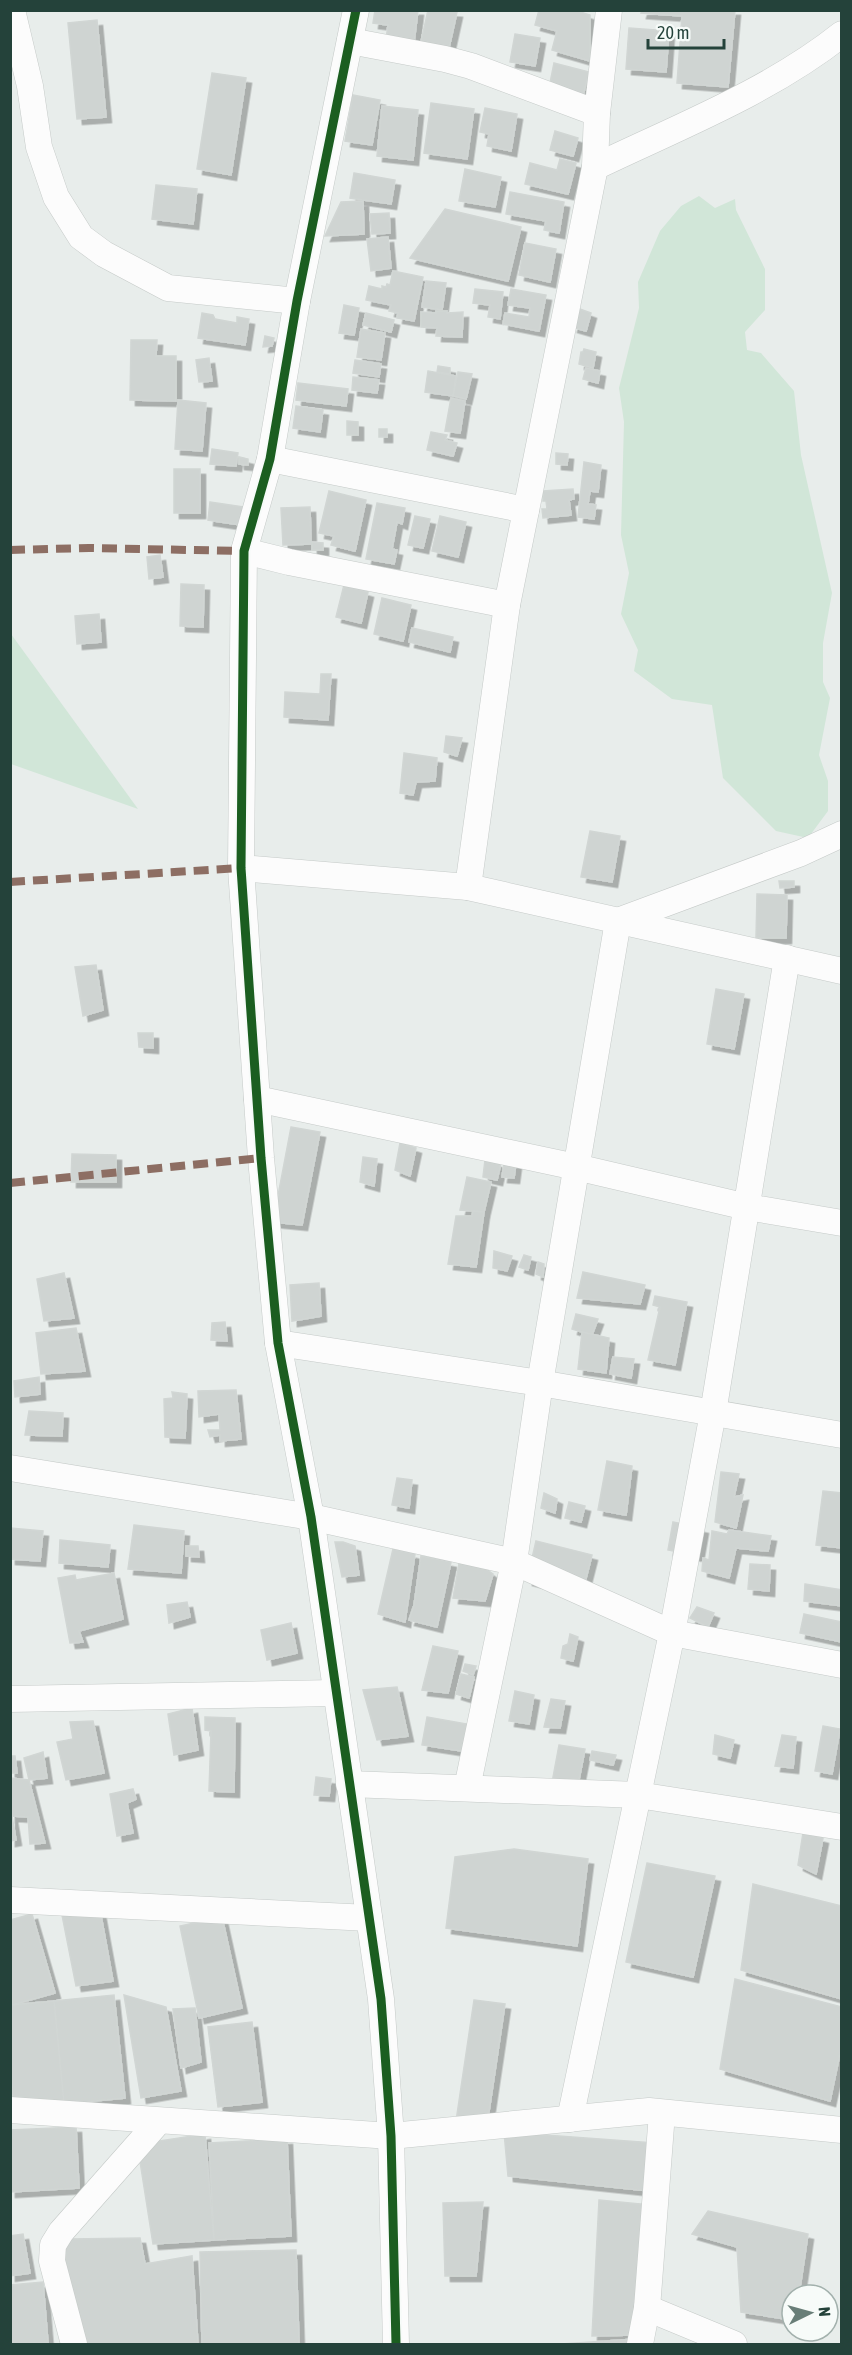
<svg xmlns="http://www.w3.org/2000/svg" width="852" height="2355" font-family="'Asap Condensed',sans-serif">
<defs>
<filter id="shadow"><feDropShadow dx="5.5" dy="5.5" stdDeviation="0" flood-color="#0004"/></filter>
</defs>
<rect width="100%" height="100%" fill="#e8edeb"/>
<!-- green -->
<g fill="#d1e6d8">
<path d="M699,196L715,208L735,199L736,210L765,269V310L745,332L747,350L761,353L794,391L801,455L832,593L823,643V682L830,698L819,755L828,781V811L808,838L776,831L723,778L712,705L672,699L634,671L638,650L621,614L629,573L621,535L624,422L619,388L639,308L638,282L660,231L681,206Z"/>
<path d="M11,634L138,809L11,764Z"/>
</g>
<!-- building -->
<g fill="#cfd4d2" stroke="#d1d6d4" stroke-width="1.5" filter="url(#shadow)">
<path d="M375,10H418L414,43L386,39L388,25L373,23Z"/>
<path d="M428,10L457,12L449,48L421,42Z"/>
<path d="M539,10H574L590,15V61L552,50L557,31L535,25Z"/>
<path d="M642,10H735L728,87L677,83L682,16L641,13Z"/>
<path d="M97,20L106,117L77,119L68,23Z"/>
<path d="M629,28L669,31L666,72L626,69Z"/>
<path d="M515,34L540,38L535,66L510,62Z"/>
<path d="M554,63L589,72L583,96L549,88Z"/>
<path d="M212,73L246,78L231,175L197,169Z"/>
<path d="M353,95L380,100L372,145L345,141Z"/>
<path d="M431,103L474,109L467,159L424,153Z"/>
<path d="M382,106L418,110L413,160L377,156Z"/>
<path d="M485,108L517,114L511,151L487,146L489,134L480,132Z"/>
<path d="M555,131L578,138L573,156L550,150Z"/>
<path d="M560,159L576,163L568,194L525,184L530,163L557,170Z"/>
<path d="M465,169L501,177L495,207L459,201Z"/>
<path d="M354,173L395,180L391,204L350,198Z"/>
<path d="M156,185L197,189L193,224L152,219Z"/>
<path d="M510,192L564,202L559,233L544,230L546,221L506,214Z"/>
<path d="M363,201L364,234L325,236L341,202Z"/>
<path d="M445,209L521,227L508,281L410,258Z"/>
<path d="M389,213L390,233L372,234L370,214Z"/>
<path d="M388,237L391,268L371,271L367,239Z"/>
<path d="M525,243L556,249L550,282L519,275Z"/>
<path d="M393,271L423,277L414,321L397,318L398,313L389,311L391,305L366,300L369,286L382,289V286L386,287L387,284L390,285Z"/>
<path d="M426,281L446,283L442,310L422,307Z"/>
<path d="M475,289L503,292L500,319L488,317L490,305L473,303Z"/>
<path d="M511,289L546,295L539,331L503,324L505,313L529,317L530,308L508,305Z"/>
<path d="M344,305L359,308L354,335L339,333Z"/>
<path d="M577,308L591,313L586,331L572,327Z"/>
<path d="M436,311H447V313L463,312L462,337L436,336L437,328L421,327V312L436,313Z"/>
<path d="M202,313L213,315L215,319L237,323V317L249,319L245,345L198,338Z"/>
<path d="M366,313L394,320L391,332L363,325Z"/>
<path d="M361,329L385,333L381,360L357,357Z"/>
<path d="M265,336L274,338L272,346L263,347Z"/>
<path d="M131,340H157L156,356H176V401L130,400Z"/>
<path d="M584,349L596,352L593,368L579,364L581,352H583Z"/>
<path d="M209,358L212,381L199,382L196,360Z"/>
<path d="M355,360L381,364L379,377L353,373Z"/>
<path d="M438,366L450,368V374L437,372Z"/>
<path d="M586,368L600,371L598,383L583,379Z"/>
<path d="M428,371L456,376L453,396L425,392Z"/>
<path d="M458,372L472,374L466,399L453,396Z"/>
<path d="M353,377L379,380L377,393L352,390Z"/>
<path d="M298,383L348,389L346,406L296,400Z"/>
<path d="M451,398L465,401L460,433L445,431Z"/>
<path d="M178,400L206,403L202,451L175,449Z"/>
<path d="M296,406L323,410L320,432L293,428Z"/>
<path d="M347,421L358,422V435H347Z"/>
<rect x="379" y="429" width="8" height="8"/>
<path d="M431,432L447,435L445,440L457,443L453,456L427,450Z"/>
<path d="M212,449L238,453L236,466L210,464Z"/>
<path d="M556,453L568,454L567,465L556,464Z"/>
<path d="M239,457L248,459V465L239,464Z"/>
<path d="M584,462L601,465L598,492L590,491L588,504L596,505L594,519L578,517Z"/>
<rect x="174" y="469" width="26" height="44"/>
<path d="M573,489L574,499L569,500L571,515L543,518L542,509H547L546,501H543V491Z"/>
<path d="M329,491L366,500L355,551L331,545L334,536L319,533Z"/>
<path d="M210,502L243,507L240,525L208,520Z"/>
<path d="M377,503L405,508L402,524L397,522L392,549L397,550L394,564L366,559Z"/>
<path d="M310,507L311,544L283,545L281,508Z"/>
<path d="M415,516L430,519L423,548L408,545Z"/>
<path d="M440,516L466,522L458,557L432,551Z"/>
<path d="M312,542L323,543V550H312Z"/>
<path d="M160,555L163,577L149,579L147,557Z"/>
<path d="M181,584L204,585L203,627L180,626Z"/>
<path d="M344,585L368,592L361,623L336,617Z"/>
<path d="M382,598L411,605L403,641L374,634Z"/>
<path d="M99,614L101,642L77,644L75,616Z"/>
<path d="M412,628L453,637L450,652L409,642Z"/>
<path d="M321,674H331L328,720L284,717L285,692L320,694Z"/>
<path d="M446,736L462,738L457,756L444,752Z"/>
<path d="M404,753L437,758L435,781L416,782L413,795L400,793Z"/>
<path d="M590,831L620,836L612,882L581,877Z"/>
<path d="M779,881H794V887L780,888Z"/>
<path d="M757,894L787,895L786,938H756Z"/>
<path d="M96,965L103,1010L83,1016L75,967Z"/>
<path d="M716,989L744,994L734,1049L707,1044Z"/>
<path d="M138,1033H153V1048L139,1047Z"/>
<path d="M291,1127L320,1132L302,1225L273,1222Z"/>
<path d="M400,1143L416,1148L410,1176L395,1170Z"/>
<path d="M72,1154L116,1155V1182H71Z"/>
<path d="M363,1157L377,1159L374,1186L360,1182Z"/>
<path d="M485,1160L501,1163L497,1180L483,1177Z"/>
<path d="M504,1163H516L514,1178L502,1177Z"/>
<path d="M467,1177L491,1182L484,1212L460,1210Z"/>
<path d="M473,1211L484,1212L476,1267L448,1264L456,1216H472Z"/>
<path d="M494,1251L512,1256L507,1271L493,1268Z"/>
<path d="M524,1255L531,1257L528,1270L519,1267Z"/>
<path d="M538,1262L544,1264L543,1277L536,1274Z"/>
<path d="M583,1272L645,1285L640,1304L577,1298Z"/>
<path d="M64,1273L74,1318L44,1321L37,1279Z"/>
<path d="M319,1283L321,1316L292,1321L290,1285Z"/>
<path d="M655,1296L687,1302L675,1365L648,1360L660,1307L653,1305Z"/>
<path d="M576,1314L598,1319L592,1335L572,1329Z"/>
<path d="M225,1322L227,1341L211,1340L212,1323Z"/>
<path d="M76,1328L85,1371L41,1374L36,1333Z"/>
<path d="M582,1332L609,1338L606,1373L578,1369Z"/>
<path d="M613,1357L634,1359L631,1378L610,1374Z"/>
<path d="M39,1377L40,1394L15,1397L14,1381Z"/>
<path d="M236,1390L241,1439L220,1441V1435L210,1437L208,1430H220L219,1414L199,1417L198,1391Z"/>
<path d="M172,1392L187,1394L185,1438L165,1437L164,1399L173,1398Z"/>
<path d="M29,1411L63,1413L62,1436L25,1435Z"/>
<path d="M607,1461L632,1466L626,1515L598,1510Z"/>
<path d="M721,1472L739,1474L734,1497L743,1495L736,1528L715,1522Z"/>
<path d="M397,1478L412,1480L409,1508L392,1505Z"/>
<path d="M823,1491L842,1493V1548L816,1545Z"/>
<path d="M544,1493L557,1499L555,1513L541,1508Z"/>
<path d="M569,1502L585,1506L581,1522L565,1518Z"/>
<path d="M673,1522L703,1528L698,1556L668,1550Z"/>
<path d="M134,1525L184,1531L181,1573L128,1569Z"/>
<path d="M10,1528L43,1531L40,1561L10,1559Z"/>
<path d="M729,1530L771,1536L768,1551L736,1548L729,1578L702,1571L703,1558L709,1560L712,1531L727,1534Z"/>
<path d="M60,1540L110,1545L108,1567L59,1563Z"/>
<path d="M536,1541L592,1555L582,1594L527,1580Z"/>
<path d="M335,1542H343L355,1546L359,1575L342,1577Z"/>
<path d="M186,1546H198L199,1557L186,1556Z"/>
<path d="M393,1549L415,1554L405,1622L378,1614Z"/>
<path d="M421,1556L451,1562L437,1627L409,1620L414,1605Z"/>
<path d="M460,1558L479,1564L493,1574L485,1601L453,1598Z"/>
<path d="M750,1564L770,1565L769,1591L748,1589Z"/>
<path d="M114,1573L123,1619L79,1631L83,1642L70,1643L58,1578L75,1575L76,1580Z"/>
<path d="M805,1584L842,1590V1606L804,1601Z"/>
<path d="M187,1602L190,1617L169,1623L167,1605Z"/>
<path d="M697,1607L714,1613L708,1627L690,1618Z"/>
<path d="M804,1614L842,1622V1642L800,1633Z"/>
<path d="M291,1623L297,1653L267,1660L261,1630Z"/>
<path d="M570,1634L578,1637L573,1661L561,1658L563,1646L568,1644Z"/>
<path d="M433,1646L458,1651L448,1693L422,1690Z"/>
<path d="M465,1664L476,1666L473,1675L463,1671Z"/>
<path d="M461,1674L474,1677L469,1698L456,1694Z"/>
<path d="M397,1687L408,1736L377,1740L363,1690Z"/>
<path d="M515,1691L534,1695L529,1724L509,1721Z"/>
<path d="M551,1699L565,1701L560,1728L544,1727Z"/>
<path d="M192,1708L198,1750L174,1755L168,1714Z"/>
<path d="M205,1717L235,1718L234,1792L209,1791L211,1731L205,1730Z"/>
<path d="M427,1717L467,1724L461,1751L422,1745Z"/>
<path d="M93,1721L104,1773L66,1780L57,1742L73,1739L70,1722Z"/>
<path d="M823,1726L840,1729L832,1774L815,1771Z"/>
<path d="M715,1735L734,1740L730,1758L713,1754Z"/>
<path d="M782,1735L796,1737L793,1768L775,1766Z"/>
<path d="M559,1745L585,1749L577,1790L551,1788Z"/>
<path d="M592,1751L616,1755L613,1765L590,1760Z"/>
<path d="M43,1752L47,1778L29,1780L24,1758Z"/>
<path d="M10,1756H15L17,1773H10Z"/>
<path d="M316,1777L331,1779L329,1796L314,1795Z"/>
<path d="M10,1778L29,1780L45,1843L30,1844L28,1817L12,1816L16,1840L10,1841Z"/>
<path d="M133,1789L136,1799L127,1803L133,1833L117,1836L110,1794Z"/>
<path d="M803,1833L823,1838L816,1874L798,1865Z"/>
<path d="M514,1849L588,1859L577,1946L446,1928L455,1857Z"/>
<path d="M647,1863L715,1876L693,1977L626,1962Z"/>
<path d="M753,1884L842,1906V1999L741,1970Z"/>
<path d="M61,1910H100L113,1981L76,1986Z"/>
<path d="M32,1914L55,1993L12,2005L10,1920Z"/>
<path d="M222,1917L242,2008L199,2018L180,1926Z"/>
<path d="M735,1979L842,2007V2044L830,2101L720,2069Z"/>
<path d="M114,1995L125,2098L64,2104L54,2001Z"/>
<path d="M124,1995L166,2007L181,2091L141,2098Z"/>
<path d="M474,2000L505,2004L487,2125L456,2121Z"/>
<path d="M54,2001L64,2104L13,2096L10,2068V2005Z"/>
<path d="M195,2008L201,2062L181,2068L173,2009Z"/>
<path d="M252,2022L262,2102L218,2107L208,2027Z"/>
<path d="M76,2127L79,2188L10,2192V2130Z"/>
<path d="M504,2132L654,2143L648,2191L508,2176Z"/>
<path d="M205,2134L214,2240L153,2244L139,2155L153,2142Z"/>
<path d="M287,2139L291,2236L214,2240L209,2143Z"/>
<path d="M599,2200L650,2205L635,2335L592,2336Z"/>
<path d="M483,2202L476,2276H445L443,2203Z"/>
<path d="M708,2211L808,2234L799,2295H792V2320L741,2312L737,2247L692,2234Z"/>
<path d="M23,2234L30,2273L10,2276V2236Z"/>
<path d="M140,2238L145,2264L192,2256L198,2344H81L63,2253L69,2239Z"/>
<path d="M296,2250L299,2344H202L200,2252Z"/>
<path d="M43,2282L48,2343L10,2344V2285Z"/>
<path d="M635,2339L633,2344H561Z"/>
</g>
<g fill="none" stroke-linecap="round" stroke-linejoin="round">
<defs>
<g id="minor">
<path d="M12,10L30,86L39,147L56,197L81,237L104,254L168,288L297,301"/>
<path d="M356,10L297,301L270,459L244,551L241,868L261,1158L278,1343L311,1517L381,1999L391,2136L396,2344"/>
<path d="M350,41L445,59L471,66L597,113"/>
<path d="M595,167C678,127 769,92 842,34"/>
<path d="M270,459L526,510"/>
<path d="M244,551L289,562L507,605"/>
<path d="M241,868L468,887L507,605L595,167L597,113L609,10"/>
<path d="M468,887L842,971"/>
<path d="M257,1099L576,1167L747,1207L842,1223"/>
<path d="M278,1343L540,1383L842,1435"/>
<path d="M10,1468L311,1517L514,1562L672,1633L842,1665"/>
<path d="M10,1699L336,1693"/>
<path d="M349,1784L638,1795L842,1827"/>
<path d="M467,1788L514,1562L540,1383L618,921L801,853L842,834"/>
<path d="M10,1900L369,1918"/>
<path d="M10,2110L391,2136L649,2111L842,2130"/>
<path d="M570,2119L672,1633L713,1413L787,958"/>
<path d="M647,2308L734,2344"/>
<path d="M74,2344L52,2261L53,2245L61,2232L159,2121"/>
<path d="M640,2344L647,2308L662,2113"/>
</g>
</defs>
<!-- minor casing -->
<use href="#minor" stroke="#c5cac8" stroke-width="27"/>
<!-- minor -->
<use href="#minor" stroke="#fcfcfc" stroke-width="26"/>
<!-- quiet -->
<g stroke="#8d6e63" stroke-width="8" stroke-dasharray="15 8" stroke-linecap="butt">
<path d="M10,550L89,548L244,551"/>
<path d="M10,882L241,868"/>
<path d="M10,1183L261,1158"/>
</g>
<defs>
<path id="cycleway" d="M356,10L297,301L270,459L244,551L241,868L261,1158L278,1343L311,1517L381,1999L391,2136L396,2344"/>
</defs>
<!-- cycleway casing -->
<use href="#cycleway" stroke="#f7fbf9" stroke-width="13"/>
<!-- cycleway -->
<use href="#cycleway" stroke="#1b5e20" stroke-width="9"/>
</g>
<!-- border -->
<rect width="852" height="2355" fill="none" stroke="#24423a" stroke-width="24"/>
<!-- north arrow -->
<g transform="translate(810 2313) rotate(85)"><circle r="28" fill="#f7fbf9" stroke="#a3b1ad" stroke-width="1.5"/>
<path d="M0-4.5L10 22L0 15L-10 22Z" fill="#697e78"/>
<text y="-9" font-size="16" font-weight="bold" text-anchor="middle" fill="#24423a">N</text>
</g>
<!-- scale -->
<path d="M648 39v9h76v-9" fill="none" stroke="#24423a" stroke-width="3"/>
<text x="657" y="39" font-size="18" fill="#24423a" stroke="#f7fbf9" stroke-width="4.5" paint-order="stroke">20 m</text>
</svg>
